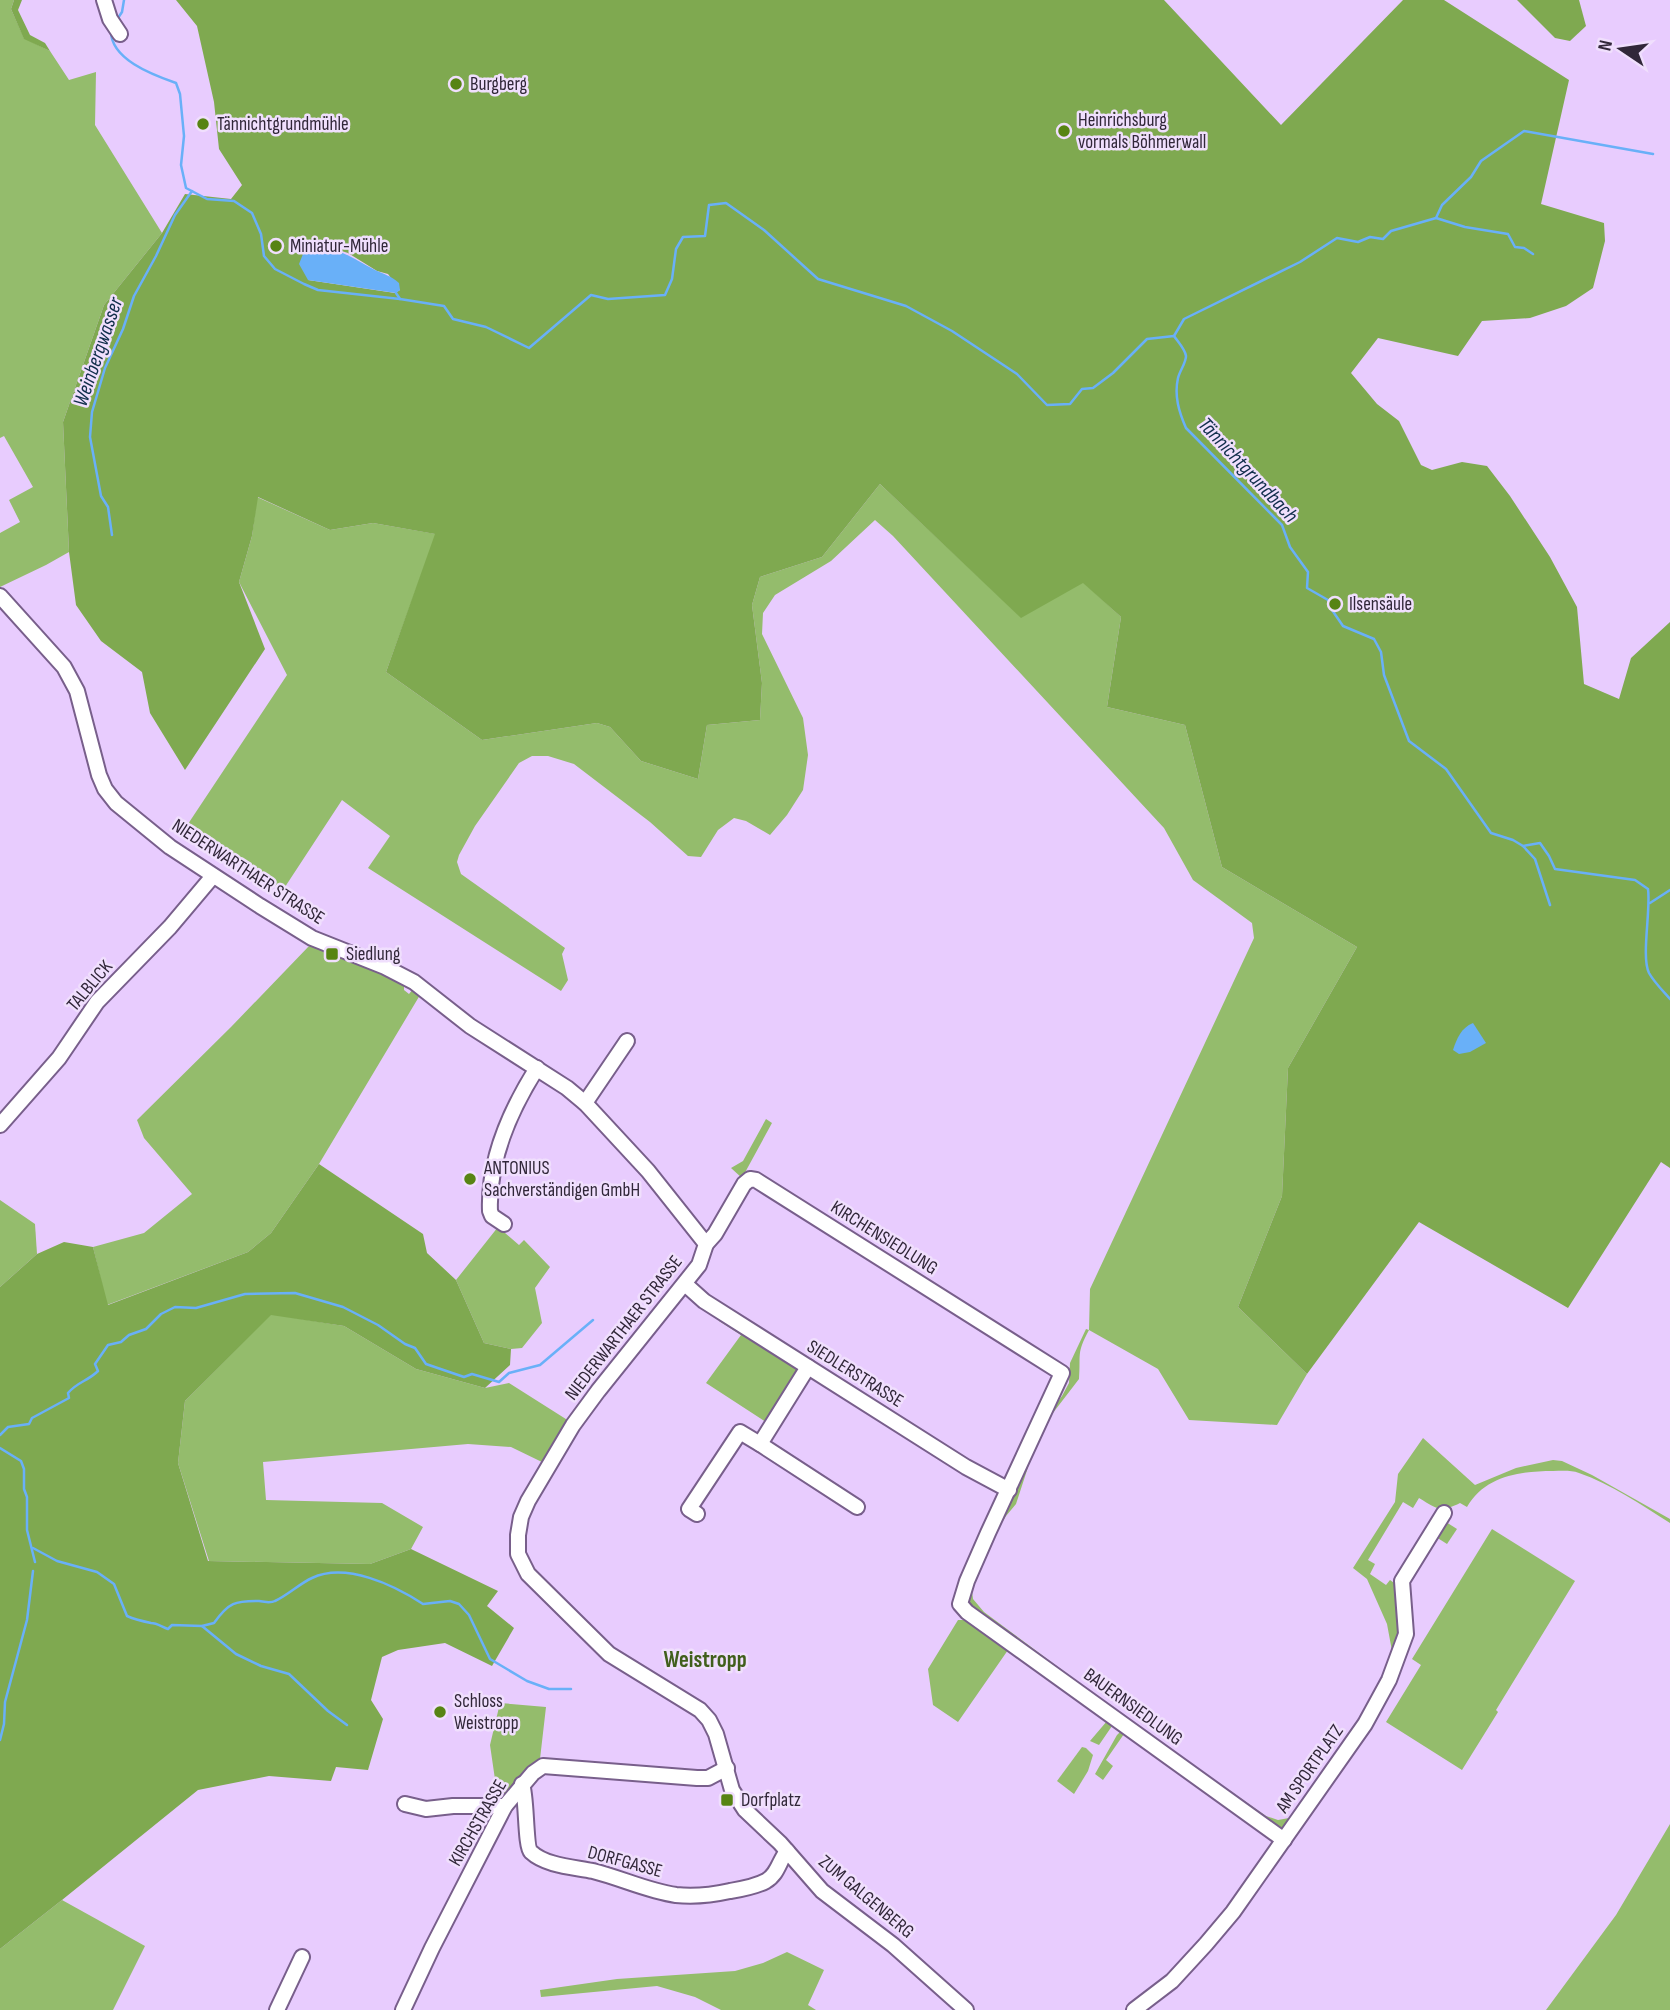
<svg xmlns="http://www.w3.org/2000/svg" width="1670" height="2010" font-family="'Sofia Sans Condensed',sans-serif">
<rect width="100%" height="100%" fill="#e8ccfe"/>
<!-- green -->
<g fill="#94bc6c">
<path d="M0,0H14L11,9L24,38L50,51L69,80L96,72L95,125L162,233L104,305L63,422L69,552L46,565L0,587V533L20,522L9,500L33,487L4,436L0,438Z"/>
<path d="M880,484L1021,617L1083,582L1121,617L1107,707L1185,725L1222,867L1357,947L1288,1068L1282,1196L1238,1307L1307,1374L1277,1425L1189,1420L1158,1369L1089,1330C1076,1354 1081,1354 1079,1379L1046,1422L1031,1458L1016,1504L1006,1516L993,1537L971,1583L973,1599L984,1612L1132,1722L1266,1816L1278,1820L1289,1818L1303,1805L1344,1746L1384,1677L1392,1651L1387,1624L1367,1579L1353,1568L1395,1502L1398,1474L1423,1438L1475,1485L1516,1468L1553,1460L1562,1461L1592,1475L1670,1519V1523C1642,1505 1611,1484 1579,1473C1571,1470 1562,1471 1553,1471C1520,1471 1485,1476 1467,1507L1460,1503C1440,1513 1437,1509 1419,1498L1413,1508L1403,1502L1368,1560L1375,1564L1370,1574L1386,1585L1390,1580L1397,1585L1402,1633L1387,1679L1346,1748L1290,1825C1280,1833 1273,1826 1263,1820L978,1617L968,1601L966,1593L969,1583L1044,1421L1062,1396L1069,1383L1070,1363L1086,1329L1089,1330L1090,1289L1254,938L1252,923L1193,880L1164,828L893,536L875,520L831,561L775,595L763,613L762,634L803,718L808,755L803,790L787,815L770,835L746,821L734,818L718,830L701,857L688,856L650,822L574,764L548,756H532L519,763L475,826L459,855L457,862L461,874L565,948L562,954L568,980L561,991L368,868L390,836L342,800L283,890L182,833L287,675L239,582L252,536L257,497L330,530L373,523L436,534L386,672L482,740L597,723L610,727L641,761L698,779L707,725L760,720L762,683L752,605L760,577L822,557Z"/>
<path d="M310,945L381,972L404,983V990L409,994L413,989L420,995L319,1164L271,1233L248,1252L107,1305L93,1247L144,1233L192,1194L144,1138L137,1120L231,1027Z"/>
<path d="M766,1119L772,1123L742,1178L731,1168L743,1161Z"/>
<path d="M0,1200L35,1224L37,1254L0,1287Z"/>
<path d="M498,1227L519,1245L524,1240L550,1267L535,1288L542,1323L522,1348L511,1349L484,1343L456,1280Z"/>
<path d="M271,1314L344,1326L416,1369L485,1388L509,1383L569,1421L544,1463L511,1447L468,1444L263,1462L266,1500L382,1503L423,1527L411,1549L370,1564L209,1561L178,1463L185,1401Z"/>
<path d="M721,1317L749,1334L748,1338L758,1344L760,1341L799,1366L789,1387L766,1422L706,1383L741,1335L719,1321Z"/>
<path d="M1446,1522L1457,1529L1447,1544L1436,1537Z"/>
<path d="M1492,1529L1575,1581L1496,1710L1498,1712L1462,1770L1386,1722L1421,1665L1412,1659Z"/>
<path d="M958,1620H968L1111,1721L1112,1726L1099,1745L1090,1741L1107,1721L1008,1650L958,1722L933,1705L928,1669Z"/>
<path d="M500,1703L546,1707L540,1759L535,1762L509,1793H497L490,1745Z"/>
<path d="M1125,1730L1271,1834L1275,1843L1272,1847V1841L1266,1835L1124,1734L1106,1760L1113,1766L1103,1780L1095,1774L1117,1735L1120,1732Z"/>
<path d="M1082,1747L1086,1748L1093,1755L1088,1771L1074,1794L1057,1781Z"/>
<path d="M1670,1824V2010H1546L1616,1915Z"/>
<path d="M62,1900L145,1946L113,2010H0V1949Z"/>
<path d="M787,1952L824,1970L808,2005L816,2010H721L695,1997L657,1986L541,1997L540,1990L617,1979L735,1971L763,1963Z"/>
</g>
<!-- forest -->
<g fill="#7fa950" fill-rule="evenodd">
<path d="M14,0H22L18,10L30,35L45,43L50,51L24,39L11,9Z"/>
<path d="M176,0H1164L1281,125L1403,0H1444L1569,80L1541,204L1604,223L1605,241L1593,288L1566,306L1530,318L1482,321L1458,356L1378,338L1351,373L1377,404L1399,421L1421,465L1432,470L1462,462L1487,466L1510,496L1550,557L1577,607L1584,684L1619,699L1631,658L1670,622V1168L1661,1162L1568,1308L1419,1222L1307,1374L1238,1307L1282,1196L1288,1068L1357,947L1222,867L1185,725L1107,707L1121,617L1083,583L1021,618L880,484L822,557L760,577L752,605L762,683L760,720L707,725L698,779L641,761L610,727L597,723L482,740L386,672L435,534L373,523L330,530L258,497L252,536L239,582L265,649L185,770L150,713L142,672L101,641L76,605L69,552L63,422L104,305L162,233L185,194L231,199L242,185L219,149L214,102L197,26ZM332,248L348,253L377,271L388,274L400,290L395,293L308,280Z"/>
<path d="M1517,0H1579L1586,26L1570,41L1555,38Z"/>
<path d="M319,1164L423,1234L427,1253L456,1280L484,1343L511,1349L510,1365L485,1388L416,1369L344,1326L271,1315L185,1401L178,1463L208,1561L370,1564L411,1549L498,1591L487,1606L514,1628L492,1666L445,1643L398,1650L382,1657L371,1700L383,1719L368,1770L336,1767L331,1781L269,1776L198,1790L62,1900L0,1949V1287L37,1254L64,1242L93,1247L108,1305L248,1252L271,1233Z"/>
</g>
<!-- water -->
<g fill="#69b0f8">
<path d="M313,246C342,249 350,257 375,270C384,274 391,276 399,283L400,290L396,293L308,280L299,264L303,254Z"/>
<path d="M1473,1023L1486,1043L1470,1052L1459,1054L1453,1050C1457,1038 1461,1028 1473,1023Z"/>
</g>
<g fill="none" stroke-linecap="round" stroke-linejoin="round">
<!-- stream -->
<g stroke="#69b0f8" stroke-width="2.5">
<path d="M116,21L122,12L124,0"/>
<path d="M111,29C109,59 153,75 176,83L180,94L184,136L181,165L186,188L207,199L234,201L252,213L261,234L264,256L275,269L304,284L318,290L400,299L444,306L453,319L486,327L529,348L591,295L608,299L665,295L672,279L676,249L683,237L705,236L709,205L726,203L764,230L818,279L906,306L952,331L1017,374L1047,405L1070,404L1082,389L1093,388L1113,373L1147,339L1174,336C1178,342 1185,349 1186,356C1186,363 1180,370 1178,378C1174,396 1179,412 1186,428L1282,525L1290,547L1308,572L1307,588L1328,600L1332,610L1343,626L1374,639L1381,652L1384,675L1409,741L1446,769L1491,833L1513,840L1523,846L1540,843L1549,856L1555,869L1635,880L1648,889C1651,910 1641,957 1649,973C1654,982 1663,991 1670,999"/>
<path d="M1436,218L1465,227L1508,234L1515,247L1524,248L1533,254"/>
<path d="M396,293L400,299"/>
<path d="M1174,336L1184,319L1300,262L1337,238L1358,242L1370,237L1383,239L1391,231L1436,218L1442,205L1471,177L1481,161L1524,131L1653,154"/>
<path d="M112,535L108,507L101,496L90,437L92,412L105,368L123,329L134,296L156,256L175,215L192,191"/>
<path d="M1523,846L1535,859L1550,905"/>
<path d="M1650,903L1670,890"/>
<path d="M0,1435L8,1427L29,1424L32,1418L69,1398L68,1393C77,1382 88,1381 98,1371L95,1364L108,1345L121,1342L129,1335L146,1329L161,1314L175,1307L196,1308L245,1294L295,1293L343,1307L378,1325L405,1344L415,1348L426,1364L464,1377L472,1374L499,1382L509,1373L540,1365L593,1320"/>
<path d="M0,1448L21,1461L24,1469V1489L27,1497V1530L35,1562"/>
<path d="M33,1548L57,1561L97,1572L114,1584L127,1616C136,1620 141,1621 151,1623C157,1623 162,1627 168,1629L172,1625L202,1626L214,1623C229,1602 235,1601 259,1601C264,1602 271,1603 275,1601C288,1595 299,1584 312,1578C346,1562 394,1585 423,1604L450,1601L459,1604L469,1615L490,1659L527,1681L549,1689H571"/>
<path d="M202,1626L236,1654L261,1666L289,1674L328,1711L347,1725"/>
<path d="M0,1740L4,1724L5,1702L27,1620L33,1571"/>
</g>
<defs>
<g id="minor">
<path d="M104,0L110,19L120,34"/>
<path d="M0,596L64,667L77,691L99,775L105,789L116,803L170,847L260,906L312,938L385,967L414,982L470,1026L567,1088L585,1103L648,1171L706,1244L699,1265L598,1391L573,1425L528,1501L521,1517L518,1535V1554L528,1574L609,1654L700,1710L709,1720L716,1734L732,1790L745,1810L780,1843L822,1891L893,1945L966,2010"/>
<path d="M585,1103L627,1041"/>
<path d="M0,1125L59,1058L97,1002L170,927L213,876"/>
<path d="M504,1224L492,1216L490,1211C488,1161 511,1109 537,1068"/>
<path d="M706,1244L715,1234L744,1184L750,1179L756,1180L1062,1373L988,1533L967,1581L960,1604L967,1612L1284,1840"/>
<path d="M685,1284L704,1301L966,1467L1009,1490"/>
<path d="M808,1367L760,1444L857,1507"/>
<path d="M697,1514L689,1509L740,1432L760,1444"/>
<path d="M522,1784C527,1798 525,1846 531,1852C546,1866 574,1867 593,1871C621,1878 648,1891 676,1895C694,1897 712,1895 730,1891C742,1889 755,1887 766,1881C778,1874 779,1861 787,1851"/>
<path d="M405,1804L426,1809L453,1806H505"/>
<path d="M277,2010L302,1957"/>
<path d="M403,2010L432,1948L505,1806L533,1773L543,1766L697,1778H708L727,1768"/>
<path d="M1134,2010L1172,1981L1206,1944L1233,1912L1365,1724L1389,1680L1406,1634L1402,1581L1444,1513"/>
</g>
</defs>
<!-- minor casing -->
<use href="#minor" stroke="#785f8b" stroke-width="18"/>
<!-- minor -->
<use href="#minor" stroke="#fff" stroke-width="14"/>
</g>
<!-- markers -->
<g fill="#578413" stroke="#f0dffd" stroke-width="2.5">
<circle cx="456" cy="84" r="7"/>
<circle cx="203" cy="124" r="7"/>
<circle cx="1064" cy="131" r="7"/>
<circle cx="276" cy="246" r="7"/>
<circle cx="1335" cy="604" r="7"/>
<rect x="325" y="947" width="14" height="14" rx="3.5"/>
<circle cx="470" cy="1179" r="7"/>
<circle cx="440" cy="1712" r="7"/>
<rect x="720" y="1793" width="14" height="14" rx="3.5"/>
</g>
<g text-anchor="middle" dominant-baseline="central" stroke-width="5" stroke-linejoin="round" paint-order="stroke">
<!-- poi labels -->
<g font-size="19" fill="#312739" stroke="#f0dffd" text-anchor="start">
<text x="470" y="84">Burgberg</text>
<text x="1078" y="120">Heinrichsburg<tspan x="1078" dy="22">vormals Böhmerwall</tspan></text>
<text x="217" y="124">Tännichtgrundmühle</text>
<text x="290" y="246">Miniatur-Mühle</text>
<text x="1349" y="604">Ilsensäule</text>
<text x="346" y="954">Siedlung</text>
<text x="484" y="1168">ANTONIUS<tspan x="484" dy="22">Sachverständigen GmbH</tspan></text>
<text x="454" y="1701">Schloss<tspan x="454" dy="22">Weistropp</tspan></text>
<text x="741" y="1800">Dorfplatz</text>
</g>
<!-- street labels -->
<g font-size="19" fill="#312739" stroke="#f0dffd">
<text transform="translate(248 872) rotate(33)">NIEDERWARTHAER STRASSE</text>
<text transform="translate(90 986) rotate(-50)">TALBLICK</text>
<text transform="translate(884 1238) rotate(32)">KIRCHENSIEDLUNG</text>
<text transform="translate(624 1328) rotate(-52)">NIEDERWARTHAER STRASSE</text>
<text transform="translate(855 1374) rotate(32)">SIEDLERSTRASSE</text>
<text transform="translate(1133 1707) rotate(36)">BAUERNSIEDLUNG</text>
<text transform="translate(1310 1769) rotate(-55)">AM SPORTPLATZ</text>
<text transform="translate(478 1823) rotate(-60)">KIRCHSTRASSE</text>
<text transform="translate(625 1862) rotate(15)">DORFGASSE</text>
<text transform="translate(866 1897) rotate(40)">ZUM GALGENBERG</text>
</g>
<!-- water labels -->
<g font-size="21" font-style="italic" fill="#112e4b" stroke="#f0dffd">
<text transform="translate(98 352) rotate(-71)">Weinbergwasser</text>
<text transform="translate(1248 470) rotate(47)">Tännichtgrundbach</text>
</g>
<!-- quarter labels -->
<g font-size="23" font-weight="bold" fill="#415f1c" stroke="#f0dffd">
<text x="705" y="1660">Weistropp</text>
</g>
</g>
<!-- north arrow -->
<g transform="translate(1621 49) rotate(283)" stroke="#f0dffd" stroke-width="5" paint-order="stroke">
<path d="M0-5L12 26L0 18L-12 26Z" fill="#312739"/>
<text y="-10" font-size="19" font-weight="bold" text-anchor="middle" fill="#312739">N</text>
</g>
</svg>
